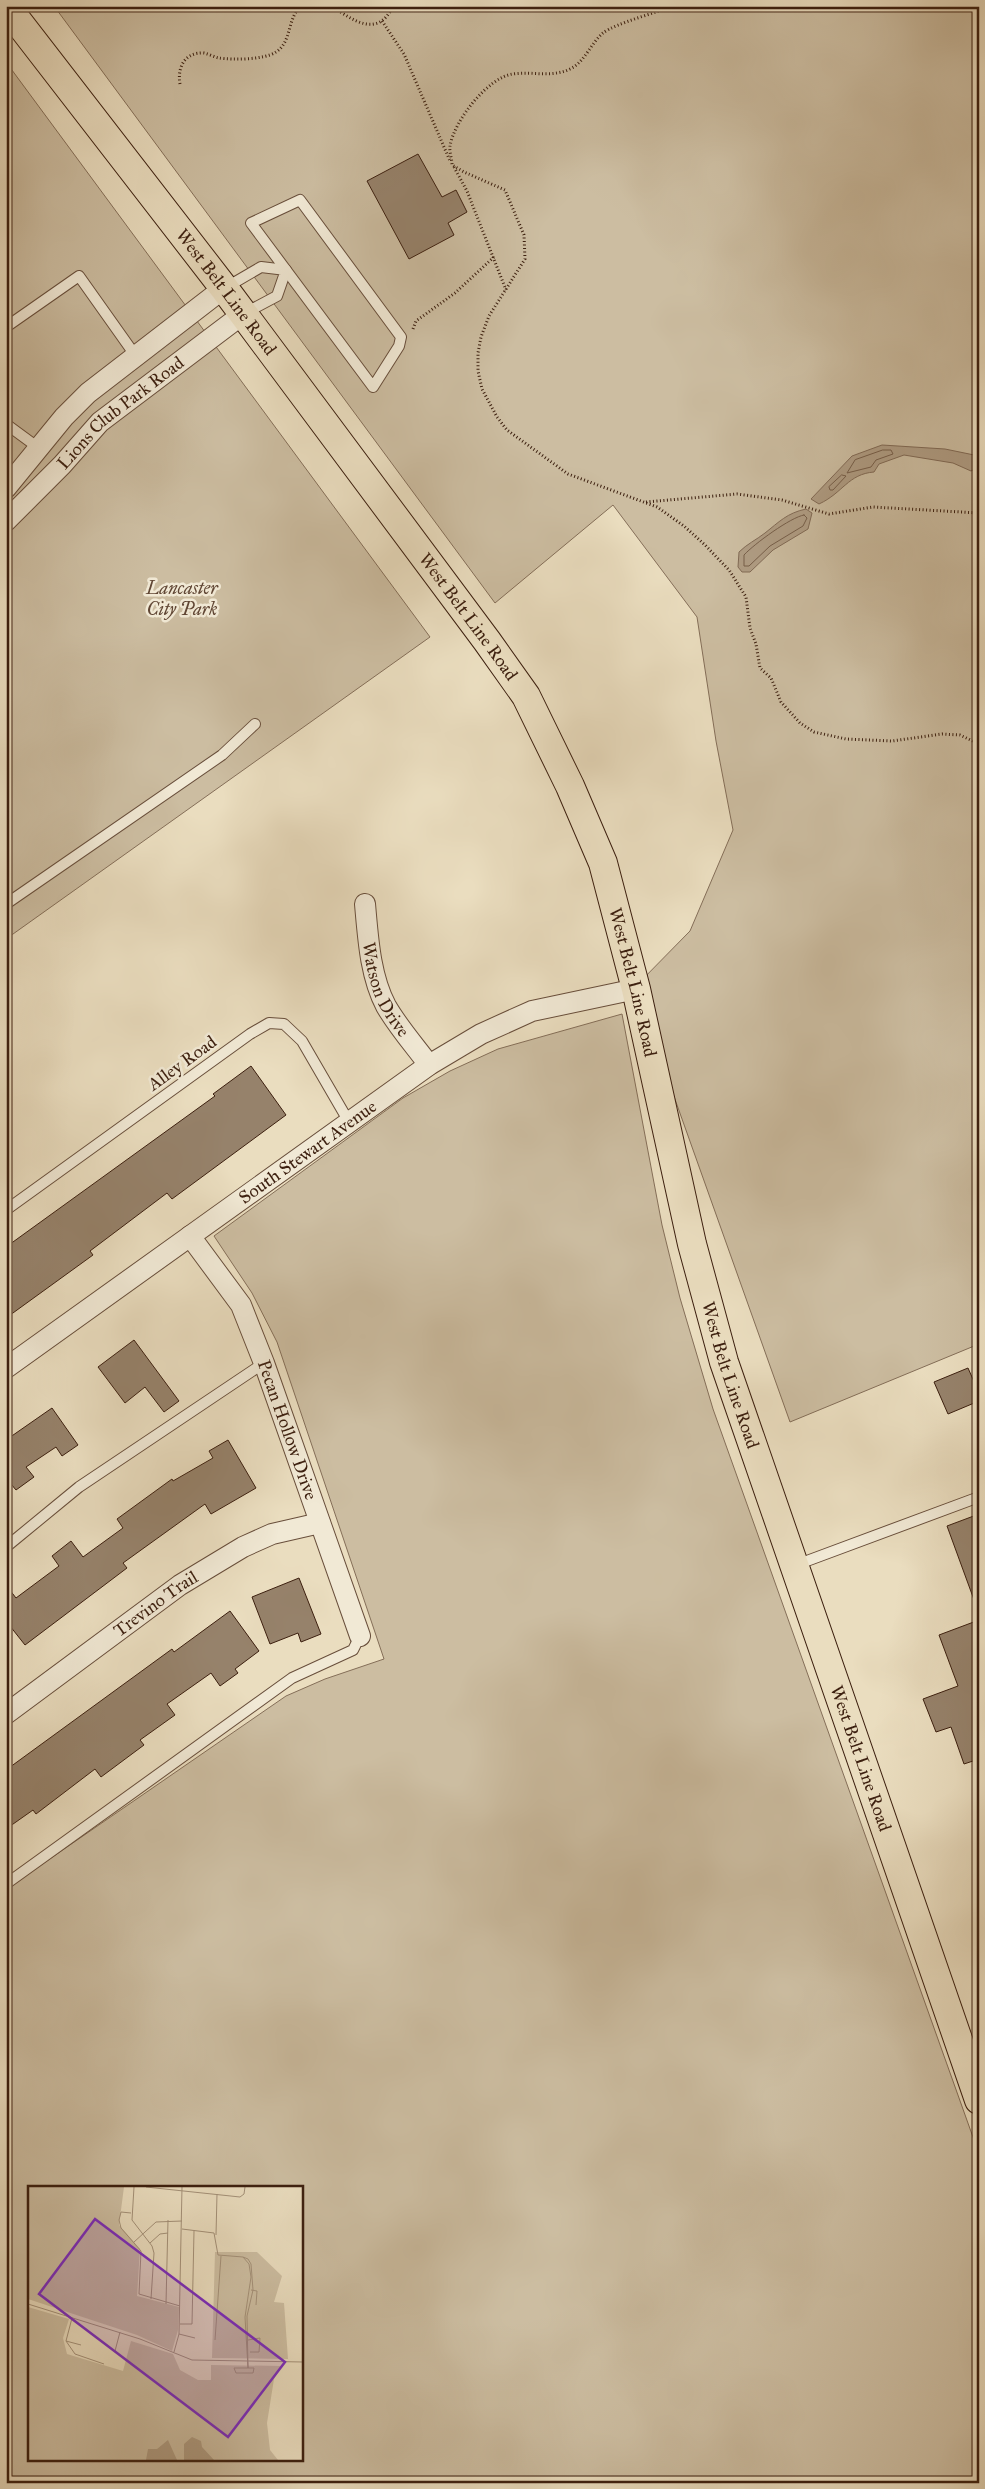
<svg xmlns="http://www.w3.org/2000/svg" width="985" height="2489" font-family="'IM FELL Great Primer',serif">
<rect width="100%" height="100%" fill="#eaddbf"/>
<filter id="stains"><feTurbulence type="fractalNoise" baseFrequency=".004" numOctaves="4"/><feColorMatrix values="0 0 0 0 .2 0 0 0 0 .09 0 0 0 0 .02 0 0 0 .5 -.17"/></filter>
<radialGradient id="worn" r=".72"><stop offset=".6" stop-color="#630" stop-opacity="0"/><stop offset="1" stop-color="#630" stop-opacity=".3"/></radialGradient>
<!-- green -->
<g fill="#ccbda1" stroke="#846e58" fill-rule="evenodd">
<path d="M54,6H979V1344L790,1422L635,987L690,931L733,830L716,741L697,617L613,505L495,603Z"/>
<path d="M6,62L430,637L6,939Z"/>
<path d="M622,1014L662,1225L680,1298L713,1409L979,2154V2483H6V1889L286,1696L325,1679L384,1659L277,1342L252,1293L214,1236L403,1098L450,1071L498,1049ZM29,2188H301V2460H29Z"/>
</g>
<!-- water -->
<g fill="#af9c83" stroke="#816a55">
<path d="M882,445L945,449L979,456V467L971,471L953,463L904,455L879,464L874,472C848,474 843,493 819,504L811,499L852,456Z"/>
<path d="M806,509L812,513L808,529L773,550L750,572H742L738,567L739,552C747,544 756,540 765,533C779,522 787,513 806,509Z"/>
</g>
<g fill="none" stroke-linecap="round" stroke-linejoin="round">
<!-- shore -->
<g stroke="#765e49" stroke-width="1">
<path d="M883,450H891L893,454L876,460L871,467L847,473L855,460Z"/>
<path d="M842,475L846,476L833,490H830L829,487Z"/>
<path d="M804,515L807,518L803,526L770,546L749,566H744V555C754,544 791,517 804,515Z"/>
</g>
</g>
<!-- building -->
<g fill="#96826b" stroke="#3c1f0f">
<path d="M418,154L442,197L456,190L467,212L448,223L454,235L409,259L367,181Z"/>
<path d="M251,1066L286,1115L172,1199L167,1193L90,1251L93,1255L6,1318V1247L215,1096L213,1094Z"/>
<path d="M134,1340L179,1401L164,1412L145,1387L125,1403L98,1367Z"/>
<path d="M968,1368L979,1393V1401L948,1414L934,1382Z"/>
<path d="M52,1408L78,1445L62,1456L56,1447L26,1467L34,1477L16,1490L6,1478V1440Z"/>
<path d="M228,1440L256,1488L211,1514L205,1504L123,1563L127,1568L25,1645L6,1621V1585L16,1598L59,1566L52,1556L71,1541L83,1557L123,1528L117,1519L172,1479L173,1481L213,1458L209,1451Z"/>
<path d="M979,1514V1607L977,1608L947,1526Z"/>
<path d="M299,1578L321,1634L301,1642L298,1633L270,1644L252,1597Z"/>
<path d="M230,1611L259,1651L235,1669L238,1673L220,1686L211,1673L167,1704L175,1715L140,1740L144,1745L101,1777L95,1769L36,1814L33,1810L6,1829V1770L172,1649L174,1652Z"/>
<path d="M979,1620V1759L964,1764L951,1727L936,1732L923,1699L958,1686L939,1635Z"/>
</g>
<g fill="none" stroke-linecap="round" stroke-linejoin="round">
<defs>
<g id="lane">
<path d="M300,200L401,337L399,346L373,387L251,223Z"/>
<path d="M225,288L261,267L286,270L277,296L245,313"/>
<path d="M6,327L79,276L135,355"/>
<path d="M6,424L40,449"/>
<path d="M6,904L222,755L255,724"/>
<path d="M6,1210L250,1034L269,1023L284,1024L302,1041L349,1122"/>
<path d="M6,1547L79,1487L264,1363"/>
<path d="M796,1565L979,1497"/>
<path d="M6,1884L292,1678L353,1650L360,1636"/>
</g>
<g id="street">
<path d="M6,488L64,417L88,393L224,288"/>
<path id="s1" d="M6,521L62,465L100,422L243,314"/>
<path id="s2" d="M365,904C368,937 370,976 386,1006C398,1027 415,1046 429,1065"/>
<path id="s3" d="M190,1236L241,1305L264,1363L360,1636"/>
<path id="s4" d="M6,1368L429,1065L481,1034L532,1011L636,989"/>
<path id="s5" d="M6,1714L180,1585L243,1547L272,1534L320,1523"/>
</g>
<g id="primary">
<path id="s6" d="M6,6L224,288L487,641L526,696L570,786L603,863L636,989L692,1244L724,1362L979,2100"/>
</g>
</defs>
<!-- lane casing -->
<use href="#lane" stroke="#684e3b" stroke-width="12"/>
<!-- street casing -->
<use href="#street" stroke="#684e3b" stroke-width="22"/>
<!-- primary casing -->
<use href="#primary" stroke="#3c1f0f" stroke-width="30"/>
<!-- path -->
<g stroke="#3c1f0f" stroke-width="3" stroke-dasharray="1 2.5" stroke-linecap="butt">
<path d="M332,6C352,20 378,39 393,6"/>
<path d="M675,6C658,12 616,23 603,33C591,43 585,62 570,69C551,78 533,71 513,74C488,77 454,121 450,146C449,151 452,159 452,165L464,172L505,190L524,235L525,259L489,316L481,337L478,353V371L482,389L497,417L507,430L568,474L657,507L684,526L705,545L729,570L746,597L750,628L756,644L760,668L771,678L781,702L800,723L814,732L846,739L892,741L942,734L960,735L979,744"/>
<path d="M382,21L404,54L450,161"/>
<path d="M180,84C177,67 185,52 204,53C209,54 214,57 219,58C232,60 264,60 276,52C292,42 287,18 301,6"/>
<path d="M454,167L467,191L506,290"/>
<path d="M413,329L416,321L455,293L494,257"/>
<path d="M646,502L737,494L782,500L829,514L873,507L979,513"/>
</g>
<!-- lane -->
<use href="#lane" stroke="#f1e9d5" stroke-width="10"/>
<!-- street -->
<use href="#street" stroke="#f1e9d5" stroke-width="20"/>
<!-- primary -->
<use href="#primary" stroke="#eaddbf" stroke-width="28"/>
</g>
<g text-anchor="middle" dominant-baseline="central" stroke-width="5" stroke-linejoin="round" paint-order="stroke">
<!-- street labels -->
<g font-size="18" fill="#3c1f0f" stroke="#f1e9d5">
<text stroke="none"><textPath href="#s6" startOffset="361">West Belt Line Road</textPath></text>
<text stroke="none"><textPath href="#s1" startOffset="158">Lions Club Park Road</textPath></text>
<text stroke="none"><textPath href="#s6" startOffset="766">West Belt Line Road</textPath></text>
<text stroke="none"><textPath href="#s6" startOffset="1171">West Belt Line Road</textPath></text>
<text stroke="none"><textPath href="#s2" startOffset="89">Watson Drive</textPath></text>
<text transform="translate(182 1063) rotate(-36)">Alley Road</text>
<text stroke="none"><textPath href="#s4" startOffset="371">South Stewart Avenue</textPath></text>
<text stroke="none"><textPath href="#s6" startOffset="1576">West Belt Line Road</textPath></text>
<text stroke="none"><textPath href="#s3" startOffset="219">Pecan Hollow Drive</textPath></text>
<text stroke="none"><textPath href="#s5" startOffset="186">Trevino Trail</textPath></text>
<text stroke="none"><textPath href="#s6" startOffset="1981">West Belt Line Road</textPath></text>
</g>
<!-- park labels -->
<g font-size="18" font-style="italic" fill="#604634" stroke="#f1e9d5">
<text x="182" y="588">Lancaster<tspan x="182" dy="21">City Park</tspan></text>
</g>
</g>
<!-- overview -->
<g transform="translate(28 2186)">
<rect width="275" height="275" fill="#eaddbf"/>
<path d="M0,1H96L91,39L112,63L109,110L151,121L150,144L144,165L109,149L0,113ZM187,66H229L254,90L246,116L256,117L260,173L184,172ZM0,121L41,133L35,152L39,168L95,185L103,155L145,168L152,184L170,194H183V179L253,180L246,193L239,237L242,264L250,274H0Z" fill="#ccbda1"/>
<path d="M164,251L173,255L174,261L186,274H156V258ZM140,254L149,274H118L120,263H129Z" fill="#af9c83"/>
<path fill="none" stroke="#a49179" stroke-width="1" d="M106,1L104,34L124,60L126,67L123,113M118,1L212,11L216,8L217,1M103,27L93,26L91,34L93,42L113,65L111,108L152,120M154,43L186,47L190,69L215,71L220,73L223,78L225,104L219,130L220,182L217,131L223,91L221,78L215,71M188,49L189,8M106,56L128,36L154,35M122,57L132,48L140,47M223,104L229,105L228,119M0,118L112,153L164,174L275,176M138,118L140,34M44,132L38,155L53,159M152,138H164L166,45M151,148L167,152M187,154L193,70M220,154L232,152L231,166H222M38,155L47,168L76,178M87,165L92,146M146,166L151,148L154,1M206,182H226L225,187H208Z"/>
<path fill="#7b2cbf" fill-opacity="0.15" stroke="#7b2cbf" stroke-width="2.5" d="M67,33L257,176L200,251L11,108Z"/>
<rect width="275" height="275" fill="none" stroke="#3c1f0f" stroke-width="2.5"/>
</g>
<!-- margin -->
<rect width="985" height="2489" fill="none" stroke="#eaddbf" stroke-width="25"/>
<rect x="8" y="8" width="970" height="2474" fill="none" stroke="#3c1f0f" stroke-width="2.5"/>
<rect x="12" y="12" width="960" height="2464" fill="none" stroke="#3c1f0f"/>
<rect width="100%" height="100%" filter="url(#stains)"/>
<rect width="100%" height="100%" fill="url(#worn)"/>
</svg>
